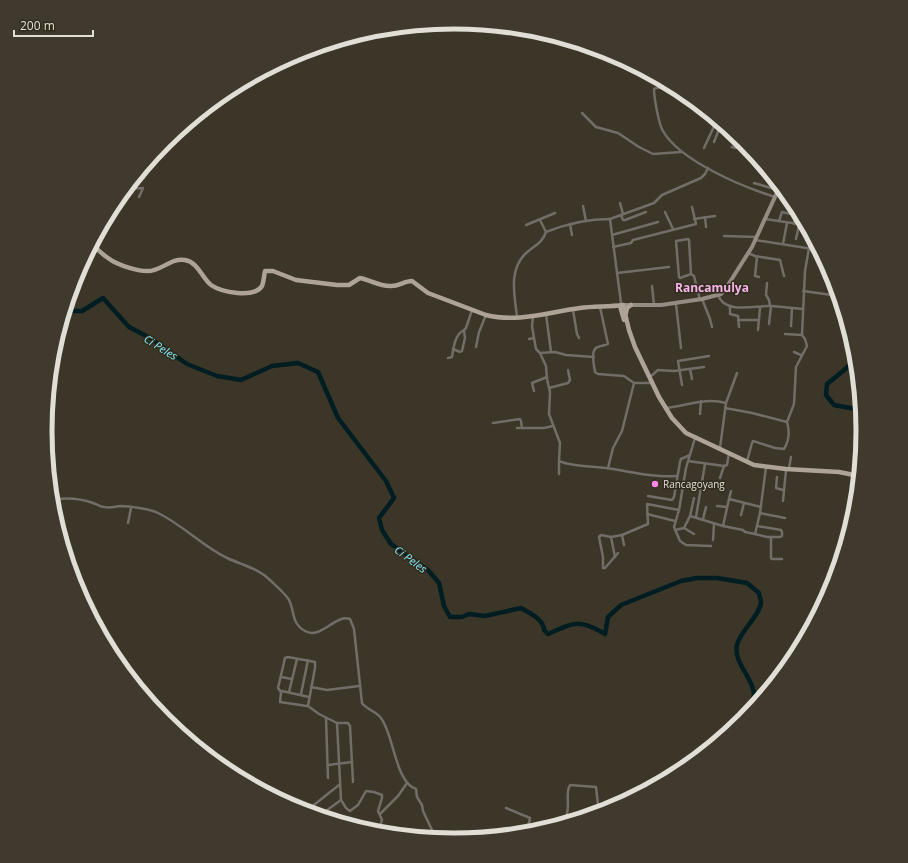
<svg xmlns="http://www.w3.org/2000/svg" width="908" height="863" font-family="'Open Sans',sans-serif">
<rect width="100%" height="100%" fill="#3b3627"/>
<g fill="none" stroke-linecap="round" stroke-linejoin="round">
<!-- river -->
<g stroke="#001e22" stroke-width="4.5">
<path d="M65,311H82L103,298L129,327L150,338L187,364L217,376L241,380L272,366L298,363L318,372L338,418L386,481L394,498L379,518L382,530L391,544L428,570L439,583L444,606L450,617H462L469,614L485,616L521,608C529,613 544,619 544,630L548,634C575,622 579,619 605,634L608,617L621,605L681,581L697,578H717L747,583L759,593C759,596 761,599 761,602C760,616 740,631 737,645C733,662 753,678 754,694C754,701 750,709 748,715"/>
<path d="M856,359L843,371L827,384L826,395L834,405L861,410"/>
<path d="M794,660C797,647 799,638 810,630"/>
</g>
<!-- street -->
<g stroke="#726d67" stroke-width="2.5">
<path d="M688,96C681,93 659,85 654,89C654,98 659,125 663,131C680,161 743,187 775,197"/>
<path d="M690,98L692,103L704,109"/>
<path d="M582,113L596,127L618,133L639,147L653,154L681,152"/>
<path d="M714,142L721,124"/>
<path d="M732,147L736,148L740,139"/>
<path d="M704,148L717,120"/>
<path d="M135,178H144"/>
<path d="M754,183L778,190"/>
<path d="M123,192L128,189L143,188L139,197"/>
<path d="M126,196L130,193L131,189"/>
<path d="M620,203L623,214"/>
<path d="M583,206L586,221"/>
<path d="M665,212L673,229"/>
<path d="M621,215L623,220H625L646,212"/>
<path d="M705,217L706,227"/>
<path d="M610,219L654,203L662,195L701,178L705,174L708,168"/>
<path d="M694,219L715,216"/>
<path d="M765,219L806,225"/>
<path d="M540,220L546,232"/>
<path d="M779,221L782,212L795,215L794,224"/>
<path d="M570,224L572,235"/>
<path d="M526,225L555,213"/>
<path d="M612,235L658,222"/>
<path d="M724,236L757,237"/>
<path d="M796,239L799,225"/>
<path d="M755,240L819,250"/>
<path d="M783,244L787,223"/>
<path d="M613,247L631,243L633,240L696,224L692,207"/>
<path d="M812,249L814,240"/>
<path d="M748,253L755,256L780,260L784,276"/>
<path d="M757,257L755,276L759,277"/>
<path d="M617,273L669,267"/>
<path d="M691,274L689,240L688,239L676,241L679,277L680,278L691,274L694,276L700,300"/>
<path d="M767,283L766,295L769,300L770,306"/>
<path d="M652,286L654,305"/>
<path d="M803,291L832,295"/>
<path d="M718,295C725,315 756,305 772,306C782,307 792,308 803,309"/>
<path d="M702,299L710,319L712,327"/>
<path d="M676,304L681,348"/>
<path d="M730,306V314L738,316L739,327"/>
<path d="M600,307L608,344C604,346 602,345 598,347C590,349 594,365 595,372L598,374L624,376L634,383L622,431L613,448L608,468"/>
<path d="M573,310L577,334L579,338"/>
<path d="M546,314L551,352"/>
<path d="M533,316L532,326L534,338"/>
<path d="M517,317C515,297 508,271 525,254C533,246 542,244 546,232C566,224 588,219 610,219L621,303L623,305"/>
<path d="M738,320H759"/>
<path d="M769,324L771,306"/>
<path d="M791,326L792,308"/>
<path d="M758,330L760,308"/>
<path d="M785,334L802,335"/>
<path d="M529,339L534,338L536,349L540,353L546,366L547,379L550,392L549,414L560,443L559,461C573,467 591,466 606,468C629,471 653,478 677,476"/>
<path d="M476,347L479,332L486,315"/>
<path d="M453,349L460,352L462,351L465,338L464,331"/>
<path d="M794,352L801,355"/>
<path d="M540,353L555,352L566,355L594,357"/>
<path d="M448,358L452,357C453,350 454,340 459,334C461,331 464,331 466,328L472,310"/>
<path d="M690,369L692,379"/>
<path d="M650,377L658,370L674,371L704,367"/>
<path d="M634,383H652"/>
<path d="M682,385L678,361L709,356"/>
<path d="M549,388L568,383L570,380L568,370"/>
<path d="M534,391L532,383L547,377"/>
<path d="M726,403L737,373"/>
<path d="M666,408C687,406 705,397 726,403L720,448"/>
<path d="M725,408L752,413L787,422"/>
<path d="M700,414L701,401"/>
<path d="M493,423L520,419L521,421L522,428"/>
<path d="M517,428H544L553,426"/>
<path d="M695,438L686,468L679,510L674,527L680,541L686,545L711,546"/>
<path d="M688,461L724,466"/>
<path d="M747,461L752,443L753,441L775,448L784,449C789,441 790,432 787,422L794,404L796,367L807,346L805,339L802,335L805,271L809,248"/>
<path d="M789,468L791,457"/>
<path d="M559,474V461"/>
<path d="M777,477L776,488L783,490"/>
<path d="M720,478L724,466L727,465L729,453"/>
<path d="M648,496L672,500L674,497L680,462L681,459L690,455"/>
<path d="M729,499L731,491"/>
<path d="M783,501L786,470"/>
<path d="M52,503L57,499C68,498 82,499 93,503C97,504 100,507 104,507C109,508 115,507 120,506C129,506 150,509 158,513C183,525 202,546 227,558C242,565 258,568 270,580C275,585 286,594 289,600C295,612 291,623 305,631C321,640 335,614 350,619L354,629L362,703C367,710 376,711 381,718C394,735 395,782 416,789L417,797L422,805L423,811L432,830V839"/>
<path d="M717,506L727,507"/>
<path d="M760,513L785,518"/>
<path d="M647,514L675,521"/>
<path d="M741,515L744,503"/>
<path d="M690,516L694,498"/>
<path d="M696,517L705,464"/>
<path d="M703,519L706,507"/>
<path d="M128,523L131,508"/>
<path d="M723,526L743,530L745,532L755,534"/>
<path d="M757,526L781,530L782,532V536L780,537H767L755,534L760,513L766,467"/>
<path d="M684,528L694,534"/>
<path d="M675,530L684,528L690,516L723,526L729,499L761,507"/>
<path d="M622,535L624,545"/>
<path d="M611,537L601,535L599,537L603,557V568H605L618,553"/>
<path d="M771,537V558L772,559H782"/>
<path d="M713,540L714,524"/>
<path d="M615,557L611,537L622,535L648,524L647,504L679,510"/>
<path d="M281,677L292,679"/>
<path d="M311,687L327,690L359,686"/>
<path d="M281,692L278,688L285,658L288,657L315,662V668L308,706L319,714L337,723L341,800L346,808L350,811L358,805L366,791L374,792L382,795V798L378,811L382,820L378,833"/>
<path d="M289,692L297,659"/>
<path d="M301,694L308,660"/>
<path d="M307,706L280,702L281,692L282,691L309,697"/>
<path d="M326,718L328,778"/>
<path d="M337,723H348L350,726L353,782"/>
<path d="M328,765L352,762"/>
<path d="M506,808L530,818L529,823L522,834"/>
<path d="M305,812L339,785"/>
<path d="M380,814L398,796L407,783"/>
<path d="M319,816L341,800"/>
<path d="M541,831C548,828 556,825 562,821C573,813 564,793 570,785L596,787L598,805L609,810"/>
</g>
<!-- secondary -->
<path stroke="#948c82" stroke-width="4" d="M623,305H661L702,299L721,294L728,285L752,247L780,186"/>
<!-- primary -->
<g stroke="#aea397" stroke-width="4.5">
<path d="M92,244C97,249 102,254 108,258C117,265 143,274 154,270C165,267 173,258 185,260C198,262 202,278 211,285C221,292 254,299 262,286C264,281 264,275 265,271H273L296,280L337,285H349L360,278C370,280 379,286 390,286C398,287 404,281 412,281L428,293L486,315C517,323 549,312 580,308C594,306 609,307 623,305L629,330L635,347L659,397L672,418L686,433L754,465L786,469L839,472L859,476"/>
<path d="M620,306L624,320"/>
<path d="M626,313L627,308L631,305"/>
</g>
</g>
<!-- markers -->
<circle fill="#fb87e6" stroke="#312c1e" stroke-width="1.5" cx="655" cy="484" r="4"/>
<g text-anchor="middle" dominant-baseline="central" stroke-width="3" stroke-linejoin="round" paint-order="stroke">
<!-- poi labels -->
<g font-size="10" fill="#e1ded5" stroke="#312c1e" text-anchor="start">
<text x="663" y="484">Rancagoyang</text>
</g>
<!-- water labels -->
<g font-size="11" font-style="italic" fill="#83e8f7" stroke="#312c1e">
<text transform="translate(161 347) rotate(32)">Ci Peles</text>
<text transform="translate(411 559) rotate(37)">Ci Peles</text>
</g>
<!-- quarter labels -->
<g font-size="12" font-weight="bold" fill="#f5b3e7" stroke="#312c1e">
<text x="712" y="287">Rancamulya</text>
</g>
</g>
<!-- crop -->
<path d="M0 0H908V863H0ZM52 431a402 402 0 1 1 804 0a402 402 0 1 1-804 0Z" fill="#3f3a2d" fill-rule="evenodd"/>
<path fill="none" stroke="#e1ded5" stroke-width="5" d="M52 431a402 402 0 1 1 804 0a402 402 0 1 1-804 0Z"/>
<!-- scale -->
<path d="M14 30v6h79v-6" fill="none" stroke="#e1ded5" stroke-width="2"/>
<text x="20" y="30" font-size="12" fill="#e1ded5" stroke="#312c1e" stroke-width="3" paint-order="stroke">200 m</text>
</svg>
